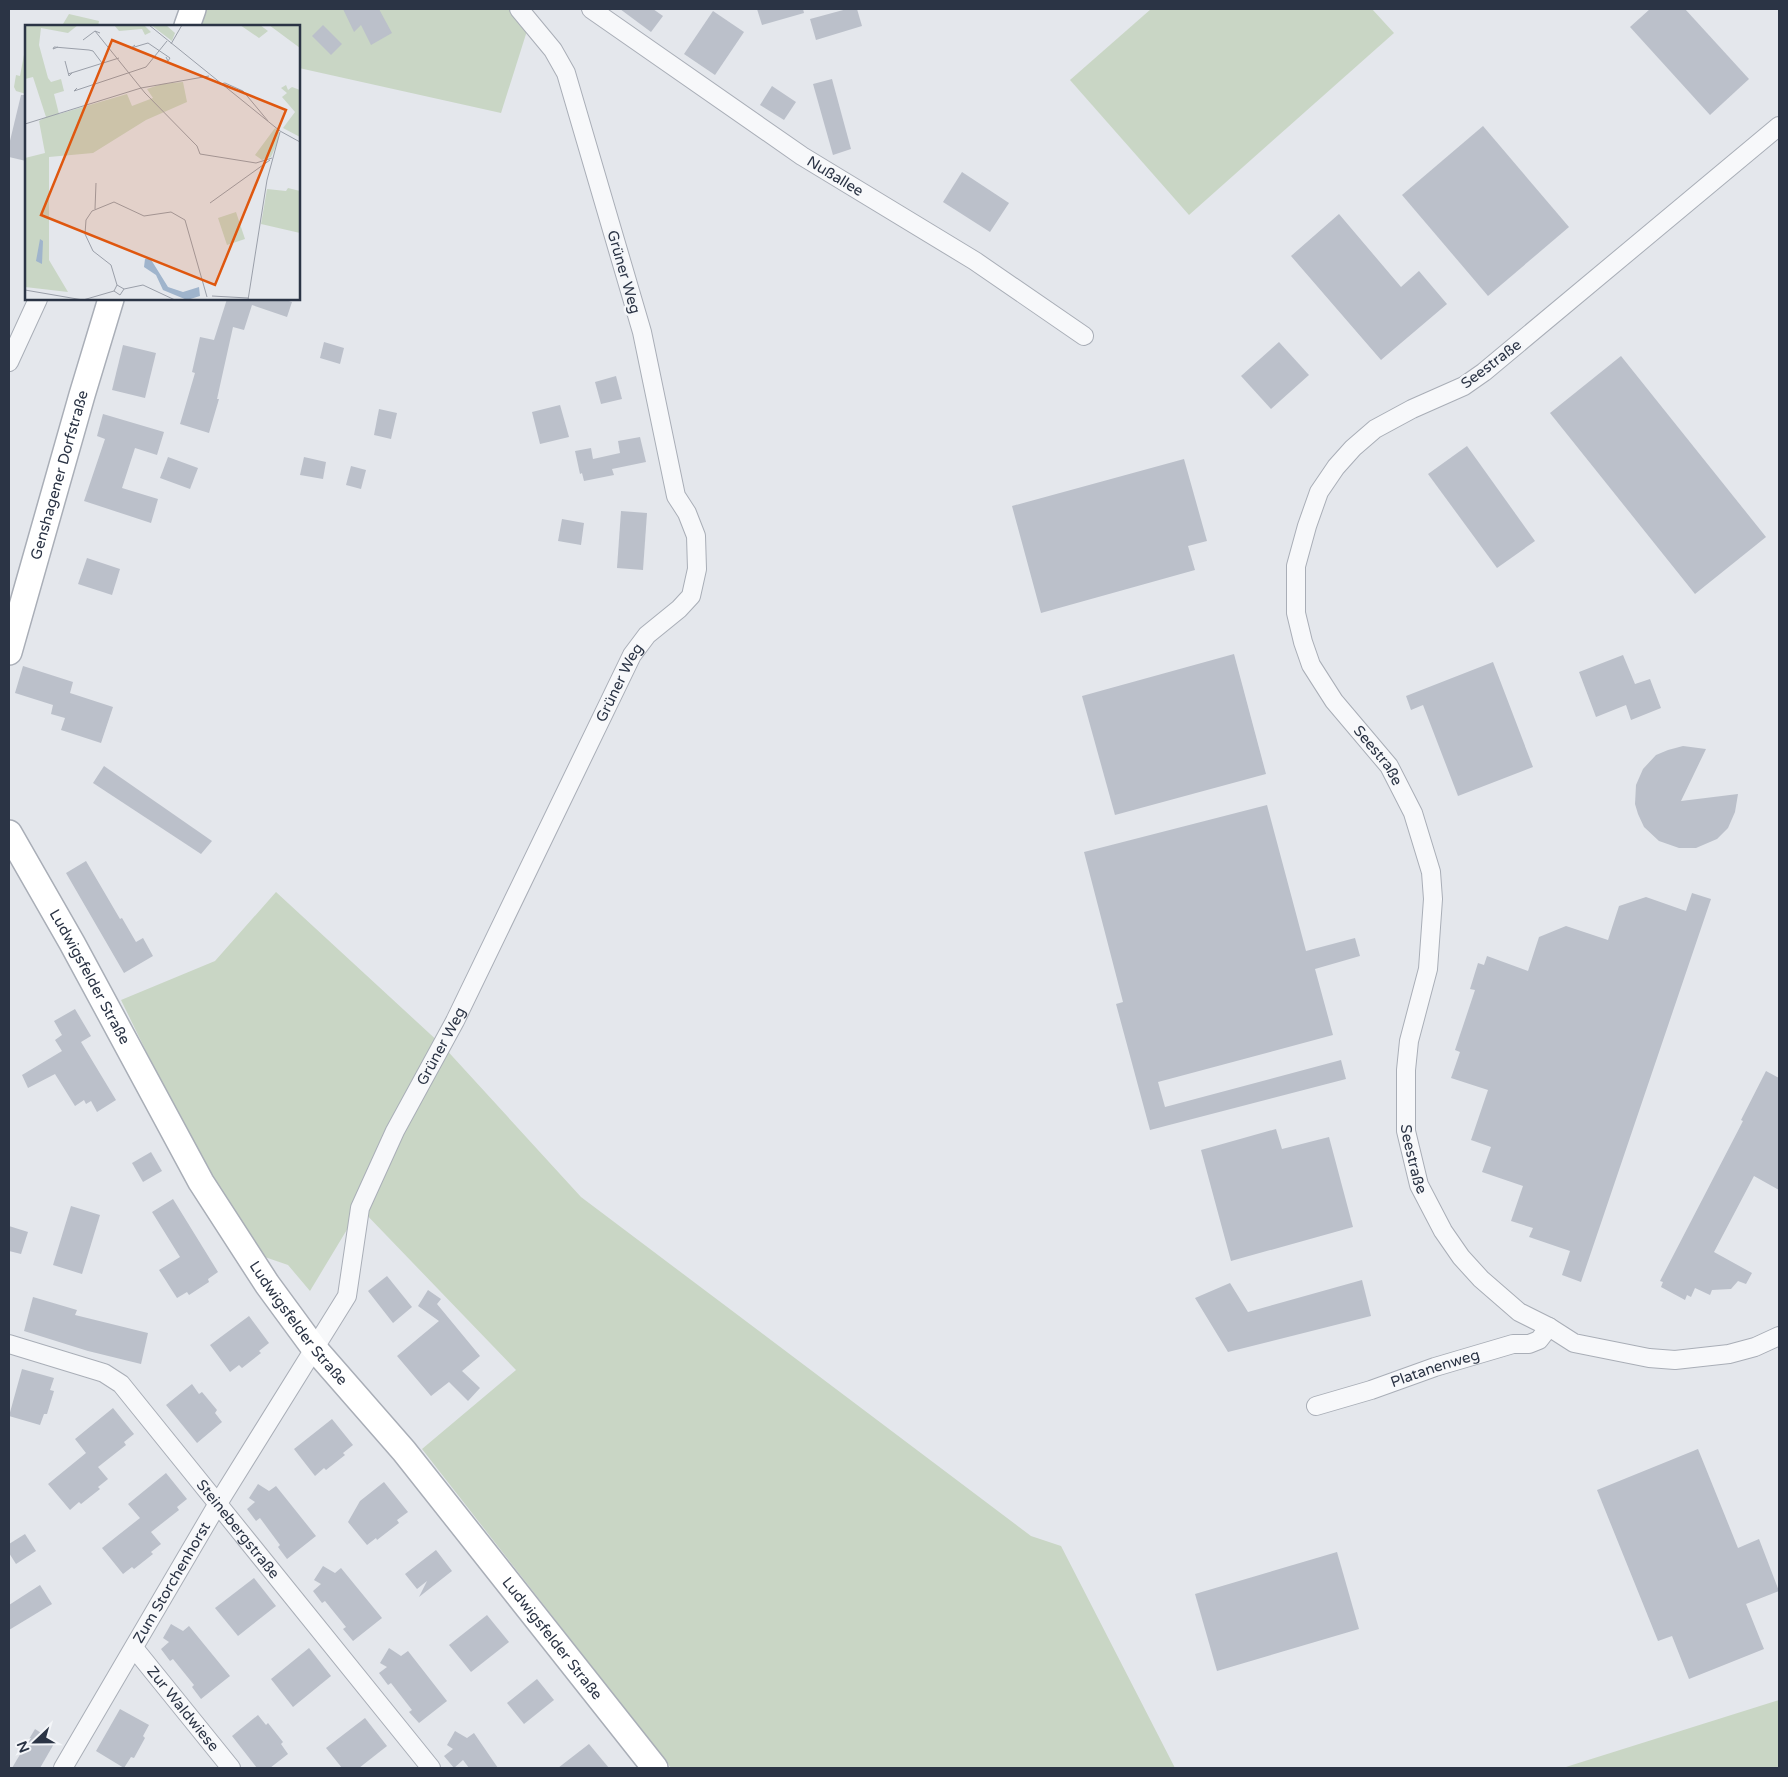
<svg xmlns="http://www.w3.org/2000/svg" width="1788" height="1777" font-family="'Varela Round',sans-serif">
<rect width="100%" height="100%" fill="#e4e7ec"/>
<!-- green -->
<g fill="#c9d6c5">
<path d="M205,9H514L526,26V34L501,113L299,68V26H197Z"/>
<path d="M1151,9H1372L1394,33L1189,215L1070,80Z"/>
<path d="M69,14L99,21L98,26H59L63,24Z"/>
<path d="M26,44V94L16,91L14,87L16,75L20,76Z"/>
<path d="M276,892L442,1045L581,1197L1031,1536L1061,1546L1175,1768H671L422,1449L516,1370L360,1208L310,1291L288,1265L259,1255L208,1178L121,1000L215,961Z"/>
<path d="M1779,1700V1768H1563L1569,1766Z"/>
</g>
<!-- building -->
<g fill="#bbc0ca">
<path d="M343,9H379L392,33L371,45L361,25L354,32Z"/>
<path d="M620,9H653L663,16L651,32Z"/>
<path d="M757,9H803L804,13L762,25Z"/>
<path d="M847,9H857L862,26L816,40L810,19Z"/>
<path d="M1650,9H1685L1749,79L1710,115L1630,27Z"/>
<path d="M713,11L744,32L715,75L684,54Z"/>
<path d="M323,25L342,44L331,55L312,36Z"/>
<path d="M832,79L851,149L833,155L813,84Z"/>
<path d="M772,86L796,102L784,120L760,105Z"/>
<path d="M21,95H26V161L9,157V145Z"/>
<path d="M1483,126L1569,227L1488,296L1402,195Z"/>
<path d="M962,172L1009,203L990,232L943,202Z"/>
<path d="M1339,214L1401,287L1419,271L1447,304L1381,360L1291,256Z"/>
<path d="M227,299H282L292,302L287,317L252,305L244,330L233,327L217,399H219L209,433L180,424L195,373L192,372L200,337L214,340Z"/>
<path d="M324,342L344,348L340,364L320,358Z"/>
<path d="M1279,342L1309,375L1271,409L1241,376Z"/>
<path d="M123,345L156,353L145,398L112,390Z"/>
<path d="M1621,356L1766,537L1695,594L1550,413Z"/>
<path d="M616,376L622,399L601,404L595,382Z"/>
<path d="M560,405L569,437L540,444L532,412Z"/>
<path d="M379,409L397,413L391,439L374,435Z"/>
<path d="M103,414L164,432L157,455L135,448L122,488L158,499L151,523L84,501L105,439L97,436Z"/>
<path d="M640,437L646,462L612,469L614,475L584,481L582,473L580,474L575,451L591,448L593,459L620,453L618,441Z"/>
<path d="M1467,446L1535,541L1497,568L1428,474Z"/>
<path d="M168,457L198,468L190,489L160,478Z"/>
<path d="M304,457L326,462L323,479L300,475Z"/>
<path d="M1184,459L1207,541L1188,546L1195,570L1041,613L1012,506Z"/>
<path d="M351,466L366,470L361,489L346,485Z"/>
<path d="M621,511L647,513L643,570L617,568Z"/>
<path d="M562,519L584,523L581,545L558,541Z"/>
<path d="M87,558L120,569L112,595L78,584Z"/>
<path d="M1234,654L1266,774L1115,815L1082,696Z"/>
<path d="M1623,655L1635,684L1650,679L1661,708L1631,720L1626,705L1596,717L1579,672Z"/>
<path d="M1493,662L1533,767L1458,796L1423,705L1411,710L1406,696Z"/>
<path d="M23,666L73,682L70,693L113,707L101,743L61,730L65,718L51,714L53,705L15,693Z"/>
<path d="M1683,746L1706,749L1681,801L1738,794L1735,812L1728,828L1717,839L1696,848H1679L1659,841L1644,827L1638,814L1635,804L1636,785L1643,769L1656,755L1668,750Z"/>
<path d="M104,766L212,841L201,854L93,783Z"/>
<path d="M1267,805L1306,951L1355,938L1360,956L1315,969L1333,1035L1158,1082L1165,1107L1341,1060L1346,1079L1150,1130L1116,1004L1123,1002L1084,852Z"/>
<path d="M86,861L120,919L122,918L136,942L143,938L153,956L124,973L66,873Z"/>
<path d="M1692,893L1711,899L1581,1282L1562,1275L1570,1251L1529,1237L1533,1228L1511,1221L1523,1186L1482,1172L1491,1147L1471,1140L1488,1090L1451,1078L1460,1052L1455,1050L1475,990L1470,989L1478,963L1484,965L1487,956L1528,971L1539,937L1566,926L1608,940L1619,906L1646,897L1686,911Z"/>
<path d="M75,1009L91,1036L81,1042L116,1100L97,1112L91,1101L86,1104L84,1100L75,1106L55,1074L28,1088L22,1075L62,1051L55,1040L62,1035L54,1021Z"/>
<path d="M1766,1071L1779,1078V1190L1754,1176L1714,1252L1752,1273L1746,1284L1738,1281L1731,1289L1712,1290L1710,1295L1695,1288L1691,1297L1687,1295L1685,1300L1661,1287L1663,1282L1660,1281L1743,1121L1741,1120Z"/>
<path d="M1276,1129L1282,1149L1329,1137L1353,1227L1231,1261L1201,1150Z"/>
<path d="M151,1152L162,1171L143,1182L132,1163Z"/>
<path d="M173,1199L218,1272L208,1279L209,1282L189,1295L187,1292L177,1298L159,1270L180,1257L152,1212Z"/>
<path d="M71,1206L100,1215L82,1274L53,1265Z"/>
<path d="M9,1226L28,1232L21,1254L9,1251Z"/>
<path d="M387,1276L412,1307L393,1323L368,1291Z"/>
<path d="M1362,1280L1371,1316L1228,1352L1195,1298L1230,1283L1248,1312Z"/>
<path d="M428,1290L441,1299L437,1304L480,1356L462,1371L480,1388L468,1401L449,1382L431,1396L397,1356L439,1321L418,1306Z"/>
<path d="M33,1297L77,1310L75,1315L148,1333L141,1364L88,1351L24,1331Z"/>
<path d="M249,1316L269,1343L259,1351L261,1353L242,1368L239,1365L230,1372L210,1345Z"/>
<path d="M22,1369L54,1378L50,1390L54,1391L47,1414H44L40,1425L9,1416Z"/>
<path d="M192,1384L199,1394L202,1392L217,1410L215,1413L222,1422L197,1443L166,1405Z"/>
<path d="M113,1408L134,1434L124,1442L126,1445L98,1467L108,1479L98,1487L100,1489L81,1504L79,1502L70,1510L48,1484L86,1453L75,1439Z"/>
<path d="M332,1419L353,1445L343,1453L345,1455L326,1470L324,1468L315,1476L294,1449Z"/>
<path d="M1698,1449L1738,1548L1759,1539L1779,1591L1746,1604L1764,1649L1689,1679L1672,1636L1658,1641L1597,1490Z"/>
<path d="M166,1473L187,1499L177,1507L179,1510L151,1532L161,1544L151,1552L153,1554L134,1569L132,1567L123,1574L102,1548L140,1518L128,1504Z"/>
<path d="M384,1482L408,1512L397,1520L399,1523L377,1540L376,1538L367,1545L348,1522L360,1501Z"/>
<path d="M258,1484L269,1491L276,1486L316,1536L287,1559L278,1547L280,1545L260,1518L256,1521L247,1509L255,1502L249,1498Z"/>
<path d="M25,1534L36,1551L16,1564L9,1553V1544Z"/>
<path d="M436,1550L452,1571L419,1597L427,1581L417,1589L405,1574Z"/>
<path d="M1337,1552L1359,1629L1217,1671L1195,1594Z"/>
<path d="M323,1566L335,1573L341,1568L382,1618L353,1641L343,1629L346,1627L325,1601L322,1603L313,1591L321,1584L314,1580Z"/>
<path d="M254,1578L276,1606L238,1636L215,1608Z"/>
<path d="M40,1585L52,1604L9,1630V1605Z"/>
<path d="M487,1615L509,1642L471,1672L449,1645Z"/>
<path d="M171,1624L183,1631L189,1626L230,1676L201,1699L192,1687L194,1685L173,1659L170,1661L161,1649L169,1642L163,1638Z"/>
<path d="M309,1648L331,1676L293,1707L271,1679Z"/>
<path d="M389,1648L401,1656L408,1651L447,1701L419,1723L409,1712L412,1710L391,1683L388,1685L379,1673L387,1667L380,1663Z"/>
<path d="M537,1679L554,1700L524,1724L507,1703Z"/>
<path d="M120,1709L149,1725L143,1736L145,1738L134,1758L131,1757L124,1768L96,1751Z"/>
<path d="M258,1715L266,1725L268,1723L283,1742L281,1744L288,1754L270,1768H257L232,1736Z"/>
<path d="M365,1718L387,1746L359,1768H342L326,1748Z"/>
<path d="M35,1729L55,1742L40,1768H12Z"/>
<path d="M455,1731L467,1738L474,1733L498,1768H469L463,1760L454,1768L444,1756L453,1749L447,1745Z"/>
<path d="M589,1744L609,1768H558Z"/>
</g>
<g fill="none" stroke-linecap="round" stroke-linejoin="round">
<defs>
<g id="street">
<path id="s1" d="M591,9L802,156L975,261L1084,336"/>
<path id="s2" d="M1779,126L1484,372L1464,386L1412,409L1375,429L1353,448L1336,467L1319,492L1307,526L1296,566V613L1303,642L1311,665L1334,701L1389,766L1413,813L1431,872L1433,899L1428,969L1409,1041L1406,1070V1131L1419,1185L1443,1231L1461,1257L1481,1279L1519,1312L1549,1327L1574,1343L1649,1358L1675,1360L1729,1354L1755,1347L1779,1336"/>
<path d="M9,362L38,299"/>
<path id="s3" d="M9,1344L104,1373L121,1384L431,1768"/>
<path id="s4" d="M1316,1406L1371,1390L1435,1367L1513,1344H1529L1539,1340L1549,1327"/>
<path id="s5" d="M134,1648L231,1768"/>
<path id="s6" d="M63,1768L217,1505L347,1296L360,1208L395,1131L455,1021L632,655L647,635L679,609L691,596L697,569L696,536L687,513L676,496L642,332L566,73L553,50L519,9"/>
</g>
<g id="secondary">
<path d="M187,26L193,9"/>
<path id="s7" d="M9,652L82,395L111,299"/>
<path id="s8" d="M9,833L72,943L201,1182L267,1284L314,1348L404,1451L655,1768"/>
</g>
</defs>
<!-- street casing -->
<use href="#street" stroke="#a9aeb7" stroke-width="20"/>
<!-- secondary casing -->
<use href="#secondary" stroke="#a9aeb7" stroke-width="28"/>
<!-- street -->
<use href="#street" stroke="#f7f8fa" stroke-width="18"/>
<!-- secondary -->
<use href="#secondary" stroke="#fff" stroke-width="25"/>
</g>
<g text-anchor="middle" dominant-baseline="central" stroke-width="5" stroke-linejoin="round" paint-order="stroke">
<!-- street labels -->
<g font-size="15" fill="#2b3445" stroke="#f4f6f9">
<text stroke="none"><textPath href="#s1" startOffset="296">Nußallee</textPath></text>
<text transform="translate(624 272) rotate(74)">Grüner Weg</text>
<text transform="translate(1491 364) rotate(-37)">Seestraße</text>
<text stroke="none"><textPath href="#s7" startOffset="184">Genshagener Dorfstraße</textPath></text>
<text stroke="none"><textPath href="#s6" startOffset="1226">Grüner Weg</textPath></text>
<text stroke="none"><textPath href="#s2" startOffset="884">Seestraße</textPath></text>
<text stroke="none"><textPath href="#s8" startOffset="165">Ludwigsfelder Straße</textPath></text>
<text stroke="none"><textPath href="#s6" startOffset="821">Grüner Weg</textPath></text>
<text stroke="none"><textPath href="#s2" startOffset="1304">Seestraße</textPath></text>
<text stroke="none"><textPath href="#s8" startOffset="570">Ludwigsfelder Straße</textPath></text>
<text stroke="none"><textPath href="#s4" startOffset="125">Platanenweg</textPath></text>
<text stroke="none"><textPath href="#s3" startOffset="306">Steinebergstraße</textPath></text>
<text stroke="none"><textPath href="#s6" startOffset="215">Zum Storchenhorst</textPath></text>
<text stroke="none"><textPath href="#s8" startOffset="975">Ludwigsfelder Straße</textPath></text>
<text stroke="none"><textPath href="#s5" startOffset="78">Zur Waldwiese</textPath></text>
</g>
</g>
<!-- overview -->
<g transform="translate(25 25)">
<rect width="275" height="275" fill="#e4e7ec"/>
<path d="M0,0H53L43,8L16,3L14,20L23,53L26,57L36,54L39,66L29,69L34,89L102,69L107,81L128,73L122,64L137,59L158,57L162,77L121,95L68,128L24,132V235L43,267L0,262V133L20,128L14,96L21,92L8,52L0,54ZM89,0H119L126,7L120,10L117,4L94,6ZM126,0H141L150,8L147,16ZM215,0H235L243,6L234,13ZM244,0H275V23ZM261,60L263,65L267,62L275,65V112L258,103L270,87L257,72L262,68L256,63ZM250,103L254,107L253,116L246,132L237,135L230,130ZM263,163L275,166V208L236,199L242,164L261,166ZM211,187L220,214L202,220L193,193Z" fill="#c9d6c5"/>
<path d="M15,214L18,216L17,239L11,236ZM125,233L143,262L158,267L174,262L175,271L162,275L138,265L131,250L119,242L120,234Z" fill="#9fb4cc"/>
<path fill="none" stroke="#9a9fa9" stroke-width="1" d="M124,0L255,106L275,117M75,8L70,6L120,68L172,121L175,129L231,138L247,133M58,15L70,6M146,19L157,0M110,20L106,23L123,18L145,33L143,36L141,32M33,22L28,24L29,22L64,25L68,26L77,38M40,36L44,51L47,48M43,49L94,33M195,59L200,58L218,66L243,96M52,63L49,66L121,42L142,16M0,99L116,63L184,51M185,178L245,135M70,184L71,158M92,260L86,240L68,226L60,209L61,195L67,186L89,177L119,191L146,187L160,195L182,272M99,264L92,260L89,266L95,270L99,264L118,260L150,275M0,265L58,275L89,266M187,271L223,273M192,275H216M223,275L242,155L255,107"/>
<path fill="#df570f" fill-opacity="0.15" stroke="#df570f" stroke-width="2.5" d="M87,15L261,85L190,260L16,190Z"/>
<rect width="275" height="275" fill="none" stroke="#2b3445" stroke-width="2.5"/>
</g>
<!-- border -->
<rect width="1788" height="1777" fill="none" stroke="#2b3445" stroke-width="20"/>
<!-- north arrow -->
<g transform="translate(35 1742) rotate(248)" stroke="#f4f6f9" stroke-width="4" paint-order="stroke">
<path d="M0-4L9 19L0 12L-9 19Z" fill="#2b3445"/>
<text y="-8" font-size="14" font-weight="bold" text-anchor="middle" fill="#2b3445">N</text>
</g>
</svg>
